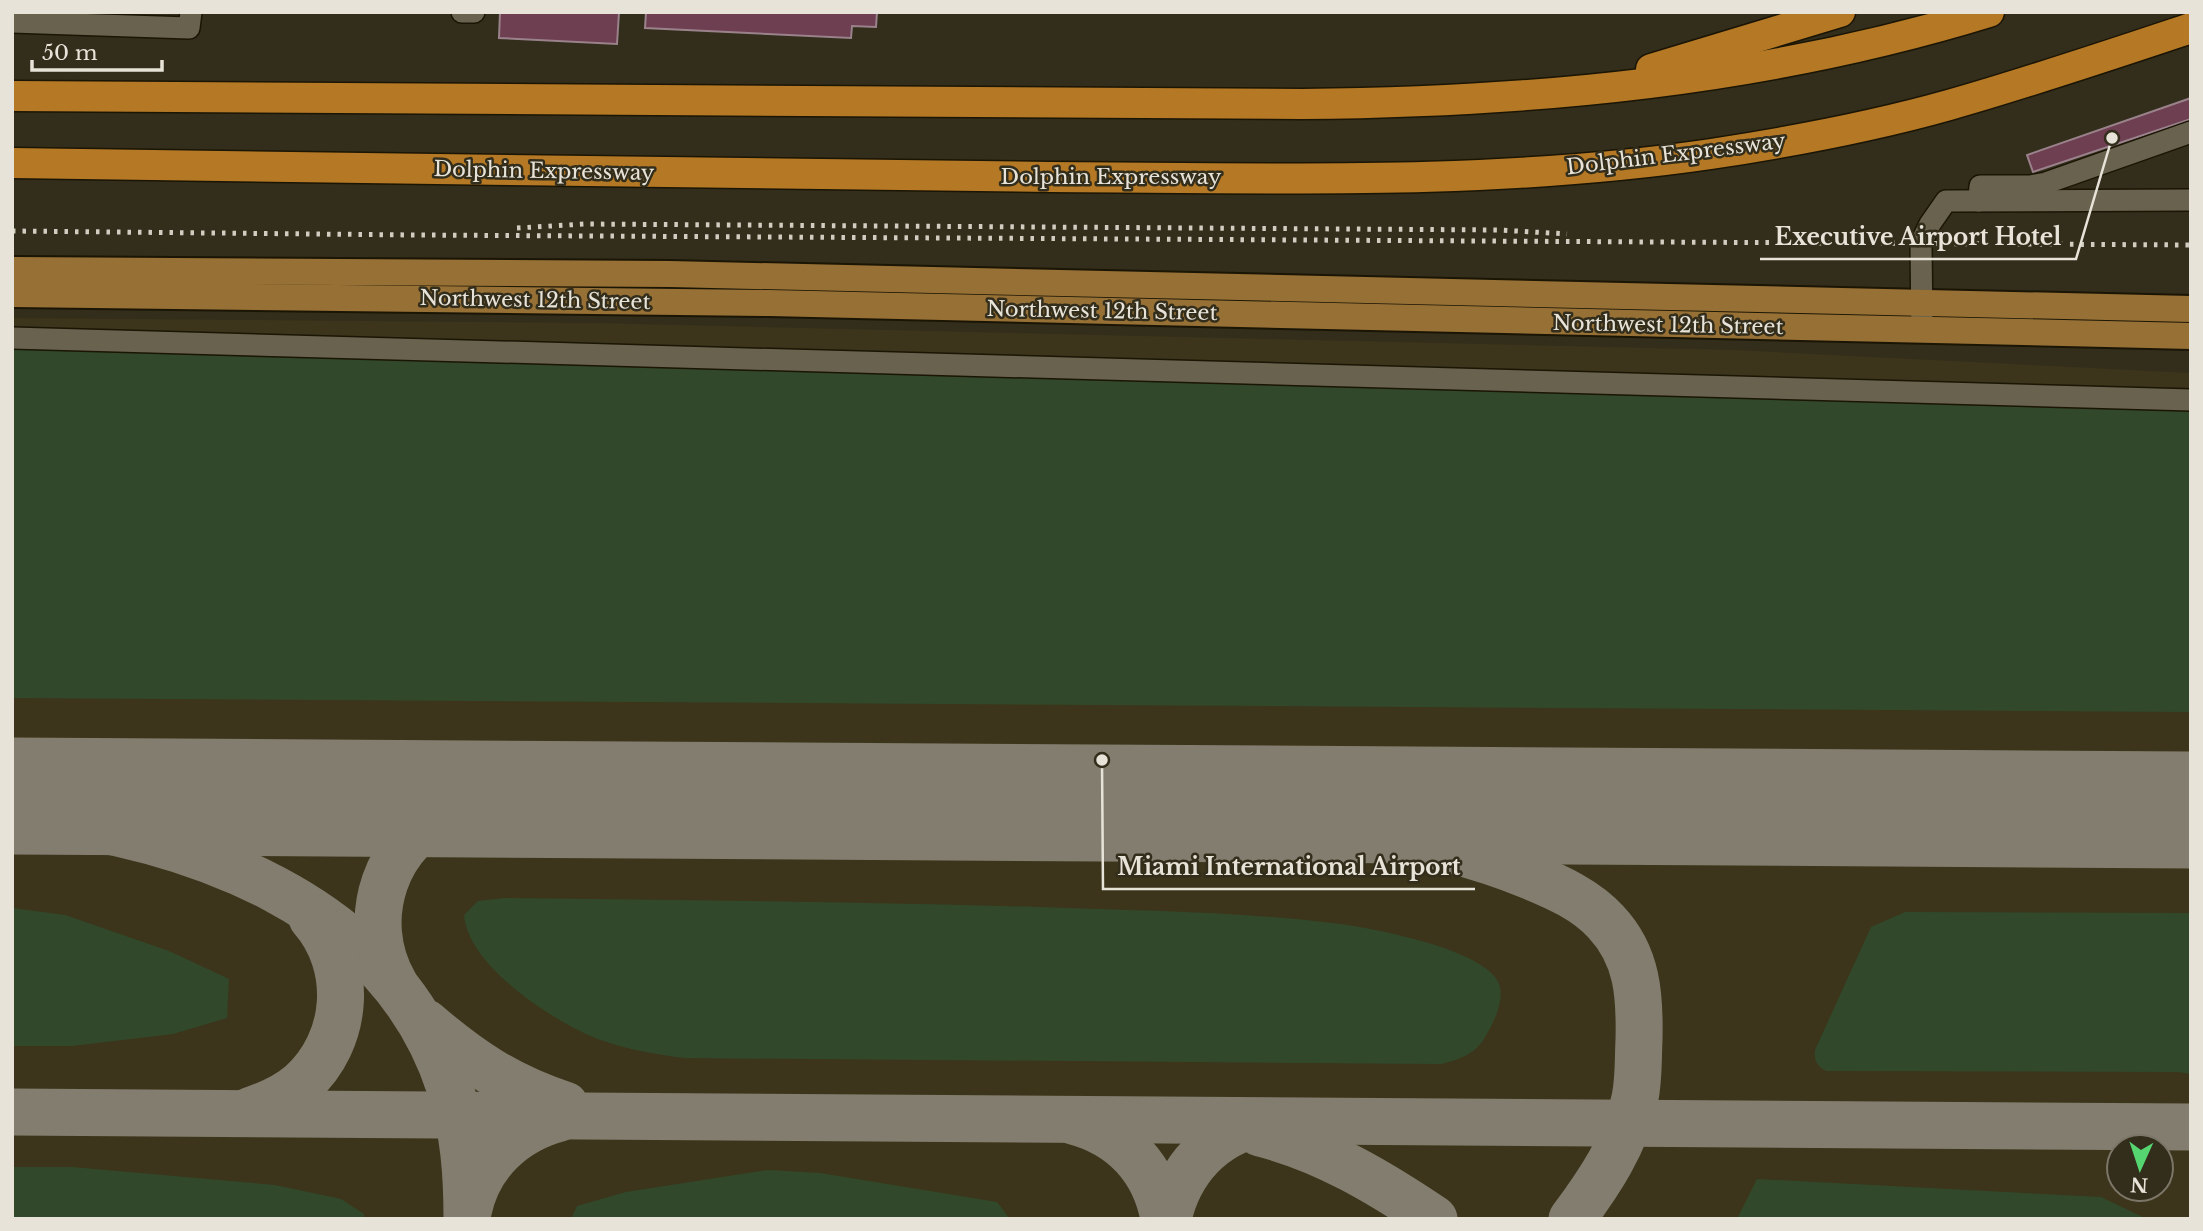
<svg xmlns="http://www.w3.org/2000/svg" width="2203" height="1231" font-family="'Libre Baskerville',serif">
<rect width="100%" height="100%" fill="#332d1b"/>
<!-- built -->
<path fill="#3c351b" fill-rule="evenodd" d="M12,318L598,323L1735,350L2191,373V1219H12ZM2119,1147H2161V1189H2119Z"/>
<!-- green -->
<g fill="#31492a">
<path d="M12,348L2191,410V712L12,698Z"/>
<path d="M504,898C683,900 861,902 1039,907C1137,911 1235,911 1332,923C1369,927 1472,947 1495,977C1509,994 1494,1022 1484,1039C1474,1055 1459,1059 1442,1064L685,1058C652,1054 617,1048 586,1034C545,1015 468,964 464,915L478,901Z"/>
<path d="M12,908L65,915L169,951L229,979L227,1018L173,1034L72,1046H12Z"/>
<path d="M1905,912L2191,913V1074L2178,1072L1826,1071C1817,1066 1814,1061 1815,1050L1871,927Z"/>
<path d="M12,1167H72L275,1185L341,1199L364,1214V1219H12Z"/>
<path d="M768,1170L820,1173L997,1202L1010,1219H571L577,1206L626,1192Z"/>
<path d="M1757,1179L2101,1197L2147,1219H1737Z"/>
</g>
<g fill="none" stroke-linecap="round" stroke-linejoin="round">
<!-- taxiway -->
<g stroke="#827d6e" stroke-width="47">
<path d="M983,802C1046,806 1109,809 1173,813C1293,820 1417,830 1530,876C1557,887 1586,900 1606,922C1638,956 1640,996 1639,1040C1638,1059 1639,1079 1635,1098C1626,1143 1599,1183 1572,1219"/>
<path d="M12,816C188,834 390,902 450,1088C464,1131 467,1174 467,1219"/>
<path d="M394,983C358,920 385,836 455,811C481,801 512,802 539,799"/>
<path d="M426,1023C470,1061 509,1087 565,1105"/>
<path d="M249,1111C267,1105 286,1097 301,1084C349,1041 354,966 312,918"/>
<path d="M12,1112L2191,1127"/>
<path d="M1073,1121C1123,1134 1155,1169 1164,1219"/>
<path d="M1260,1133C1324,1149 1379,1182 1434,1219"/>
<path d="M468,1212C478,1163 514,1130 560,1118"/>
<path d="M1168,1219C1179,1170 1212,1133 1262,1123"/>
</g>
<!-- runway -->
<path stroke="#827d6e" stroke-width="117" d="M12,796L2191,810"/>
</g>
<!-- building -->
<g fill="#6e3e51" stroke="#9a828b" stroke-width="2">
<path d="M500,12H619L617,44L499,38Z"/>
<path d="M646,12H877L876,27L852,26L851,38L645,28Z"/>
<path d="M2191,98V119L2033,172L2027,155Z"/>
</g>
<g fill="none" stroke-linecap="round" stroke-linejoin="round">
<defs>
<g id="minor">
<path d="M462,12H474"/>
<path d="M12,22L189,28L191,12"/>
<path d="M1979,201L1980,186H2030L2046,183L2191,132"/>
<path d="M1922,330L1921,243L1930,224L1946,201L2191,200"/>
<path d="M12,338L2191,400"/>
</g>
<g id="major">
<path d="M12,270L670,274L2191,309"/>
<path d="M12,294L769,303L2191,336"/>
</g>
<g id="highway">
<path d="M1651,69L1840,12"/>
<path d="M12,96L1302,104C1535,102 1765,81 1989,12"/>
<path d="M12,163C358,166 704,175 1050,177C1270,178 1492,186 1711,154C1790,142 1871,127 1949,105C2030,82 2110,55 2191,28"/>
</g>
</defs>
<!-- minor casing -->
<use href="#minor" stroke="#1b1505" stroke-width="24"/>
<!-- major casing -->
<use href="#major" stroke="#1b1505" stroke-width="30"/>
<!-- highway casing -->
<use href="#highway" stroke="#1b1505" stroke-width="33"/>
<!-- minor -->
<use href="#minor" stroke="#68624e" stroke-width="21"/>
<!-- major -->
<use href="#major" stroke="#967035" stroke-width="26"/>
<!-- highway -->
<use href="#highway" stroke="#b57925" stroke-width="30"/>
<!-- rail -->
<g stroke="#d1cdc1" stroke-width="5" stroke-dasharray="3.5 7" stroke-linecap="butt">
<path d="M517,228L584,224L1499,230L1567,234"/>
<path d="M12,231L415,235L2191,245"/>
</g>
</g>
<g text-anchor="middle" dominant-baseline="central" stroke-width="5" stroke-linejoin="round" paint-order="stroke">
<!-- street labels -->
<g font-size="21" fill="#e7e3d8" stroke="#332d1b">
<text transform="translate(1676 154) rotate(-7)">Dolphin Expressway</text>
<text transform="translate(544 171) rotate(1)">Dolphin Expressway</text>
<text x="1111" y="177">Dolphin Expressway</text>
<text transform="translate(535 300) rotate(1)">Northwest 12th Street</text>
<text transform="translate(1102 311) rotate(1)">Northwest 12th Street</text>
<text transform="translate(1668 325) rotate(1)">Northwest 12th Street</text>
</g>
</g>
<!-- callouts -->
<path fill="none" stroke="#e7e3d8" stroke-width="2.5" d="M2112 138L2076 259H1760M1102 760L1103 889H1475"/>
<g fill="#e7e3d8" stroke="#332d1b" stroke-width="2.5">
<circle cx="2112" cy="138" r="7"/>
<circle cx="1102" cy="760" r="7"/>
</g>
<g font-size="23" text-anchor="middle" font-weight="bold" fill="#e7e3d8" stroke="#332d1b" stroke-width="5" stroke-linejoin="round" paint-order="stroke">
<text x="1918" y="245">Executive Airport Hotel</text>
<text x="1289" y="875">Miami International Airport</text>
</g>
<!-- border -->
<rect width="2203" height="1231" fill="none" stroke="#e7e3d8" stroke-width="28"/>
<!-- north arrow -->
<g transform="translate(2140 1168) rotate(183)"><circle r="33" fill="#332d1b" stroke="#7b7667" stroke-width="2"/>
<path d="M0-5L12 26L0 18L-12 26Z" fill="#55d671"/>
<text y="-10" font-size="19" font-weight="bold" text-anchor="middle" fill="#e7e3d8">N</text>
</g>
<!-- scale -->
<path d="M32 60v10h130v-10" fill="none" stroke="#e7e3d8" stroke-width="3.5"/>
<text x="42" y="60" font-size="21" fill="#e7e3d8" stroke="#332d1b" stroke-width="5" paint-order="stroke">50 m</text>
</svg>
